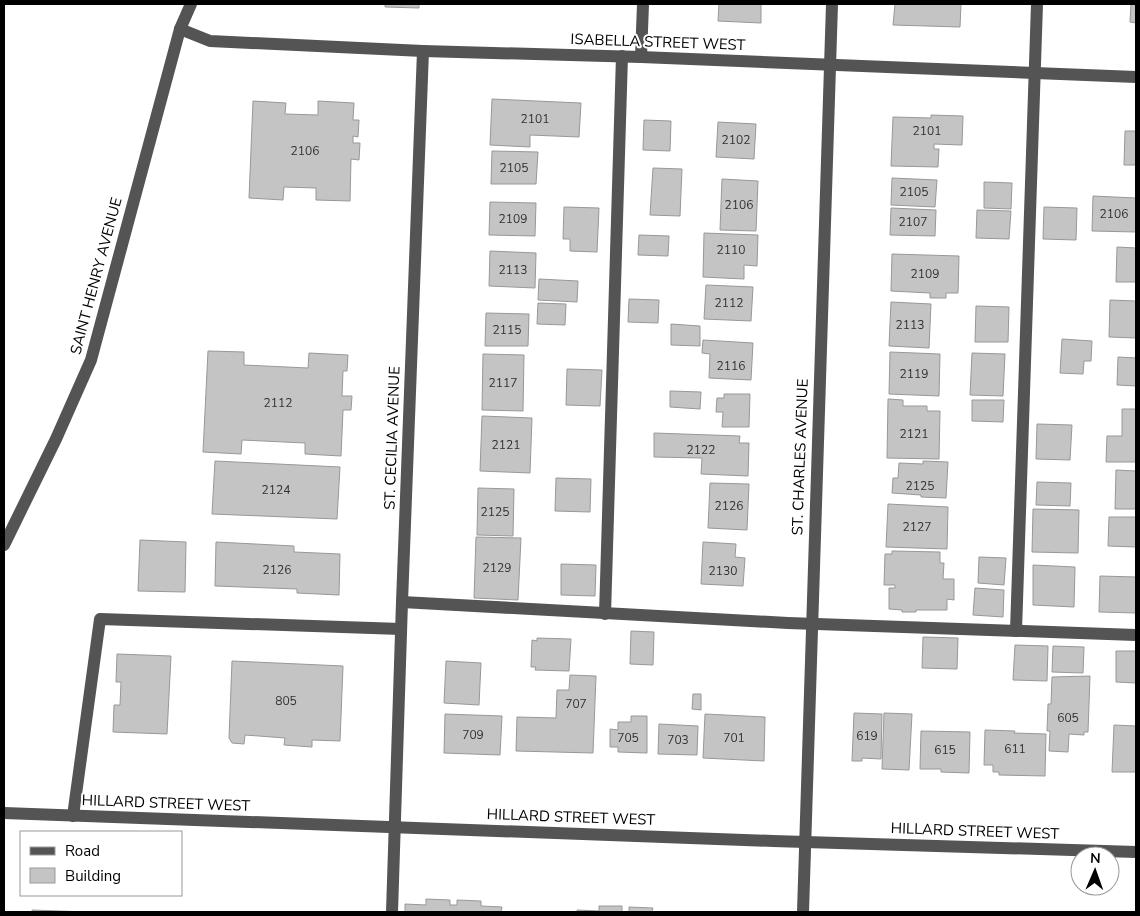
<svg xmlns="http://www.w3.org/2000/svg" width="1140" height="916" font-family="'Nunito Sans',sans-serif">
<rect width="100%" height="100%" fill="#fff"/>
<!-- building -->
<g fill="#c4c4c4" stroke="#989898">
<path d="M385,4H419V8L385,7Z"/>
<path d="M719,4H761V23L718,21Z"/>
<path d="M895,4H961L960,27L893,25Z"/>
<path d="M1131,4H1136V23L1130,22Z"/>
<path d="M492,99L581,103L579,137L530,135V147L490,145Z"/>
<path d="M253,101L286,103L285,114L318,115V101L354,103L353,120H359L358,137L353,136V143H360L359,160L351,159L350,201L316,200V188L284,187L283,200L249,198Z"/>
<path d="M931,115L963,116L962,145L934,144V149H939L938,167L891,166L893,117L931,118Z"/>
<path d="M644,120L671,121L670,151L643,150Z"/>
<path d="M718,122L756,124L754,159L716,157Z"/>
<path d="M1125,131H1136V165H1124Z"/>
<path d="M492,151L538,152L536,184H491Z"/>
<path d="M653,168L682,169L680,216L650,215Z"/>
<path d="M892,178L937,180L935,207L891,205Z"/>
<path d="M722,179L758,181L756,231L720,230Z"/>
<path d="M984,182L1012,183L1011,209L984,208Z"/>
<path d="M1093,196L1136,198V232L1092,231Z"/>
<path d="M490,202L536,203L535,236L489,235Z"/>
<path d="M564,207L599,208L597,252L570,251V239H563Z"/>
<path d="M1044,207L1077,208L1076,240L1043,239Z"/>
<path d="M891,208L936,210L935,236L890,235Z"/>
<path d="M977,210L1011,211L1009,239L976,238Z"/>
<path d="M704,233L758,235L757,266L744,265V279L703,277Z"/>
<path d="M639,235L669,236L668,256L638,255Z"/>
<path d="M1117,247L1136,248V282H1116Z"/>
<path d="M490,251L536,253L535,288L489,286Z"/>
<path d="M892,254L959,256L958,293H946V298H930V293L891,291Z"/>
<path d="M539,279L578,281L577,302L538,300Z"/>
<path d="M706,285L753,287L751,321L704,319Z"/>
<path d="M629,299L659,300L658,323L628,322Z"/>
<path d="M1110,300L1136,301V338L1109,337Z"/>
<path d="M891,302L931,304L929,348L889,346Z"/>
<path d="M538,303L566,304L565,325L537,324Z"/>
<path d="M976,306L1009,307L1008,342H975Z"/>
<path d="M486,313L529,314L528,346H485Z"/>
<path d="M671,324L700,326V346L671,345Z"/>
<path d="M1062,339L1092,341L1091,361H1084L1083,374L1060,373Z"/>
<path d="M703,340L753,343L751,380L709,378L710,354L702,353Z"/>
<path d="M208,351L244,352V365L308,368L309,353L348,355L347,371H343L342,396H352L351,410H343L341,456L305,454V443L242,440L241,454L203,452Z"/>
<path d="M890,352L940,354L939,396L889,394Z"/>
<path d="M972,353L1005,354L1003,396L970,395Z"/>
<path d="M483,354L524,355L523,411L482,410Z"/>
<path d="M1118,357L1136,358V386L1117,385Z"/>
<path d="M567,369L602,370L600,406L566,405Z"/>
<path d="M670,391L701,392L700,409L670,407Z"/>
<path d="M724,394H750L749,427H722L723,412H716L717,398H724Z"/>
<path d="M888,399L903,400V406H927V411H940L939,459L887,458Z"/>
<path d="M972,400H1004L1003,422L972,421Z"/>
<path d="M1122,409H1136V462H1106L1107,436H1122Z"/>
<path d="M482,416L532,418L530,473L480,471Z"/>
<path d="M1037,424L1072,425L1070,460L1036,459Z"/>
<path d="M654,433L740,436L739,443H749L748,476L701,474L702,458L654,457Z"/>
<path d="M215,461L340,467L337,519L212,514Z"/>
<path d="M923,461L948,462L946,498L921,497V495L892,493L893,478H898L899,463L923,464Z"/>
<path d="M1116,470L1136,471V509H1115Z"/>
<path d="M556,478L591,479L590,512L555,511Z"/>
<path d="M1037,482L1071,483L1070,506L1036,505Z"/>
<path d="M710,483L749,484L747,530L708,528Z"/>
<path d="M478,488L514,489L513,536L477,535Z"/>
<path d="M888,504L948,507L947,549L886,547Z"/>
<path d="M1033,509L1079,510L1078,553L1032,552Z"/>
<path d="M1109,517H1136V547L1108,546Z"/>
<path d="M476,537L521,538L518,600L474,598Z"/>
<path d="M140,540L186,542L185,592L138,591Z"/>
<path d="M216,542L294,546V552L340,554L339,595L297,593V589L215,586Z"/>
<path d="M703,542L736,544L735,557L745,558L743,586L701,584Z"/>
<path d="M892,551L940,552V563H944L943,579H954V600L947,599V610H916V612H902V610L889,609V588H895V585H884L885,554H892Z"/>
<path d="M979,557L1006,558L1004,585L978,583Z"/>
<path d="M561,564L596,565L595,596L561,595Z"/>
<path d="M1033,565L1075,567L1074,607L1033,605Z"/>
<path d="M1100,576L1136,577V613L1099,612Z"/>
<path d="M975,588L1004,590L1003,617L973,615Z"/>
<path d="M631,631L654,632L653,665L630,664Z"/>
<path d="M923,637L958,638L957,669L922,668Z"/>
<path d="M537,638L571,639L569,671L535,670L536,667H531L532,640L537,641Z"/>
<path d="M1015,645L1048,646L1047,681L1013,680Z"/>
<path d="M1053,646L1084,647L1083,673L1052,672Z"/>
<path d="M1116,651H1136V683L1116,682Z"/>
<path d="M117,654L171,656L167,734L113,732L114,705H120L121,682H116Z"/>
<path d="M232,661L343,666L340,741L312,740V747L284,745L285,738L245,735L244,744L232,743L229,738Z"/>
<path d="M446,661L481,663L479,705L444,703Z"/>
<path d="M570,675L596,676L593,753L516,751L517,717L556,718L557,690H569Z"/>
<path d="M1090,676L1088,732H1084V735L1069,734L1068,752L1049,751L1050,731H1047L1048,704H1051L1052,677Z"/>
<path d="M693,694H701V710L692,709Z"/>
<path d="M854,713L882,714L881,759L862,758V761H852Z"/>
<path d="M884,713L912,714L909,770L882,769Z"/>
<path d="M445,714L502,716L500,755L444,753Z"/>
<path d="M705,714L765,717L764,761L703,758Z"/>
<path d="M631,716H647V753L618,752V747H610V729L618,730V722H631Z"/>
<path d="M659,724L698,726L697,755L658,754Z"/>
<path d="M1114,725L1136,726V772H1112Z"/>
<path d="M985,730L1015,731L1014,733L1046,734L1045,776L999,775V772H993V765H984Z"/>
<path d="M921,731L970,732L969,773L941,772V769H920Z"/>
<path d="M426,899L450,900V905H457V900L481,901V906L502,907L501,912H405V904L426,905Z"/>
<path d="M599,906H622V912H629V907L653,908L652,912H577V910L599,911Z"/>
<path d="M32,910L87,912H32Z"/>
</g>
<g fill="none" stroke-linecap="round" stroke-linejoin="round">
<!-- minor -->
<g stroke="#545454" stroke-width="12">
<path d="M180,29L210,41L423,51L641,57L1136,77"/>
<path d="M641,57L643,4"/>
<path d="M4,545L56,439L91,360L180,29L191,4"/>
<path d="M402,602L788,623L1136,635"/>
<path d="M605,614L622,56"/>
<path d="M1016,631L1037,4"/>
<path d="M4,813L773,841L1136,852"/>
<path d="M73,816L100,619L401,629"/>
<path d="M392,912L402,602L423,51"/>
<path d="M803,912L832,4"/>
</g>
</g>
<g text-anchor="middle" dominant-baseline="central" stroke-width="4" stroke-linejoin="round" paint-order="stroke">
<!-- number labels -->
<g font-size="12" fill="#313131">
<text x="535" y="119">2101</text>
<text x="927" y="131">2101</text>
<text x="736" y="140">2102</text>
<text x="305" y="151">2106</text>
<text x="514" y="168">2105</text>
<text x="914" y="192">2105</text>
<text x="739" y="205">2106</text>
<text x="1114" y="214">2106</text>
<text x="513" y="219">2109</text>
<text x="913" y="222">2107</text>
<text x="731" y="250">2110</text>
<text x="513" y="270">2113</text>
<text x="925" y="274">2109</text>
<text x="729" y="303">2112</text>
<text x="910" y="325">2113</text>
<text x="507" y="330">2115</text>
<text x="731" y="366">2116</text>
<text x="914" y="374">2119</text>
<text x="503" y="383">2117</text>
<text x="278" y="403">2112</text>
<text x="914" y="434">2121</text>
<text x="506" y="445">2121</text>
<text x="701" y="450">2122</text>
<text x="920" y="486">2125</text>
<text x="276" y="490">2124</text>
<text x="729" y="506">2126</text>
<text x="495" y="512">2125</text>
<text x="917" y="527">2127</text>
<text x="497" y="568">2129</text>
<text x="277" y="570">2126</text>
<text x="723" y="571">2130</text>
<text x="286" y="701">805</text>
<text x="576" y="704">707</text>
<text x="1068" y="718">605</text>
<text x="473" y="735">709</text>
<text x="867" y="736">619</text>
<text x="628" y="738">705</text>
<text x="734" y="738">701</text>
<text x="678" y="740">703</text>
<text x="1015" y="749">611</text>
<text x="945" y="750">615</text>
</g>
<!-- street labels -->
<g font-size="15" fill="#000" stroke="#fff">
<text transform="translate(658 42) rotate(2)">ISABELLA STREET WEST</text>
<text transform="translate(96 276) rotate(-75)">SAINT HENRY AVENUE</text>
<text transform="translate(392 438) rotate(-88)">ST. CECILIA AVENUE</text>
<text transform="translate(800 457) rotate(-88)">ST. CHARLES AVENUE</text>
<text transform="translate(166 803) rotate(2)">HILLARD STREET WEST</text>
<text transform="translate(571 817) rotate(2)">HILLARD STREET WEST</text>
<text transform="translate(975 831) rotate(2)">HILLARD STREET WEST</text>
</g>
</g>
<!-- border -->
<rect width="1140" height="916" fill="none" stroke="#000000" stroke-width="10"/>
<!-- legend -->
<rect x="20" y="831" width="162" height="65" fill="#ffffff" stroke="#999999"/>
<rect x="30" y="847" width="25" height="8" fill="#545454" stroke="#999999"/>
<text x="65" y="856" font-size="15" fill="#000000">Road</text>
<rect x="30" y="868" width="25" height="15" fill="#c4c4c4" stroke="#999999"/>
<text x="65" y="881" font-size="15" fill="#000000">Building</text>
<!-- north arrow -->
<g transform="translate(1095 871) rotate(2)"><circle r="24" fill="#ffffff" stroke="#999999"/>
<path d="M0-4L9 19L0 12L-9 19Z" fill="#000000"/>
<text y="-8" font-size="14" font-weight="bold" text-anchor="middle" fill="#000000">N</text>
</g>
</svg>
